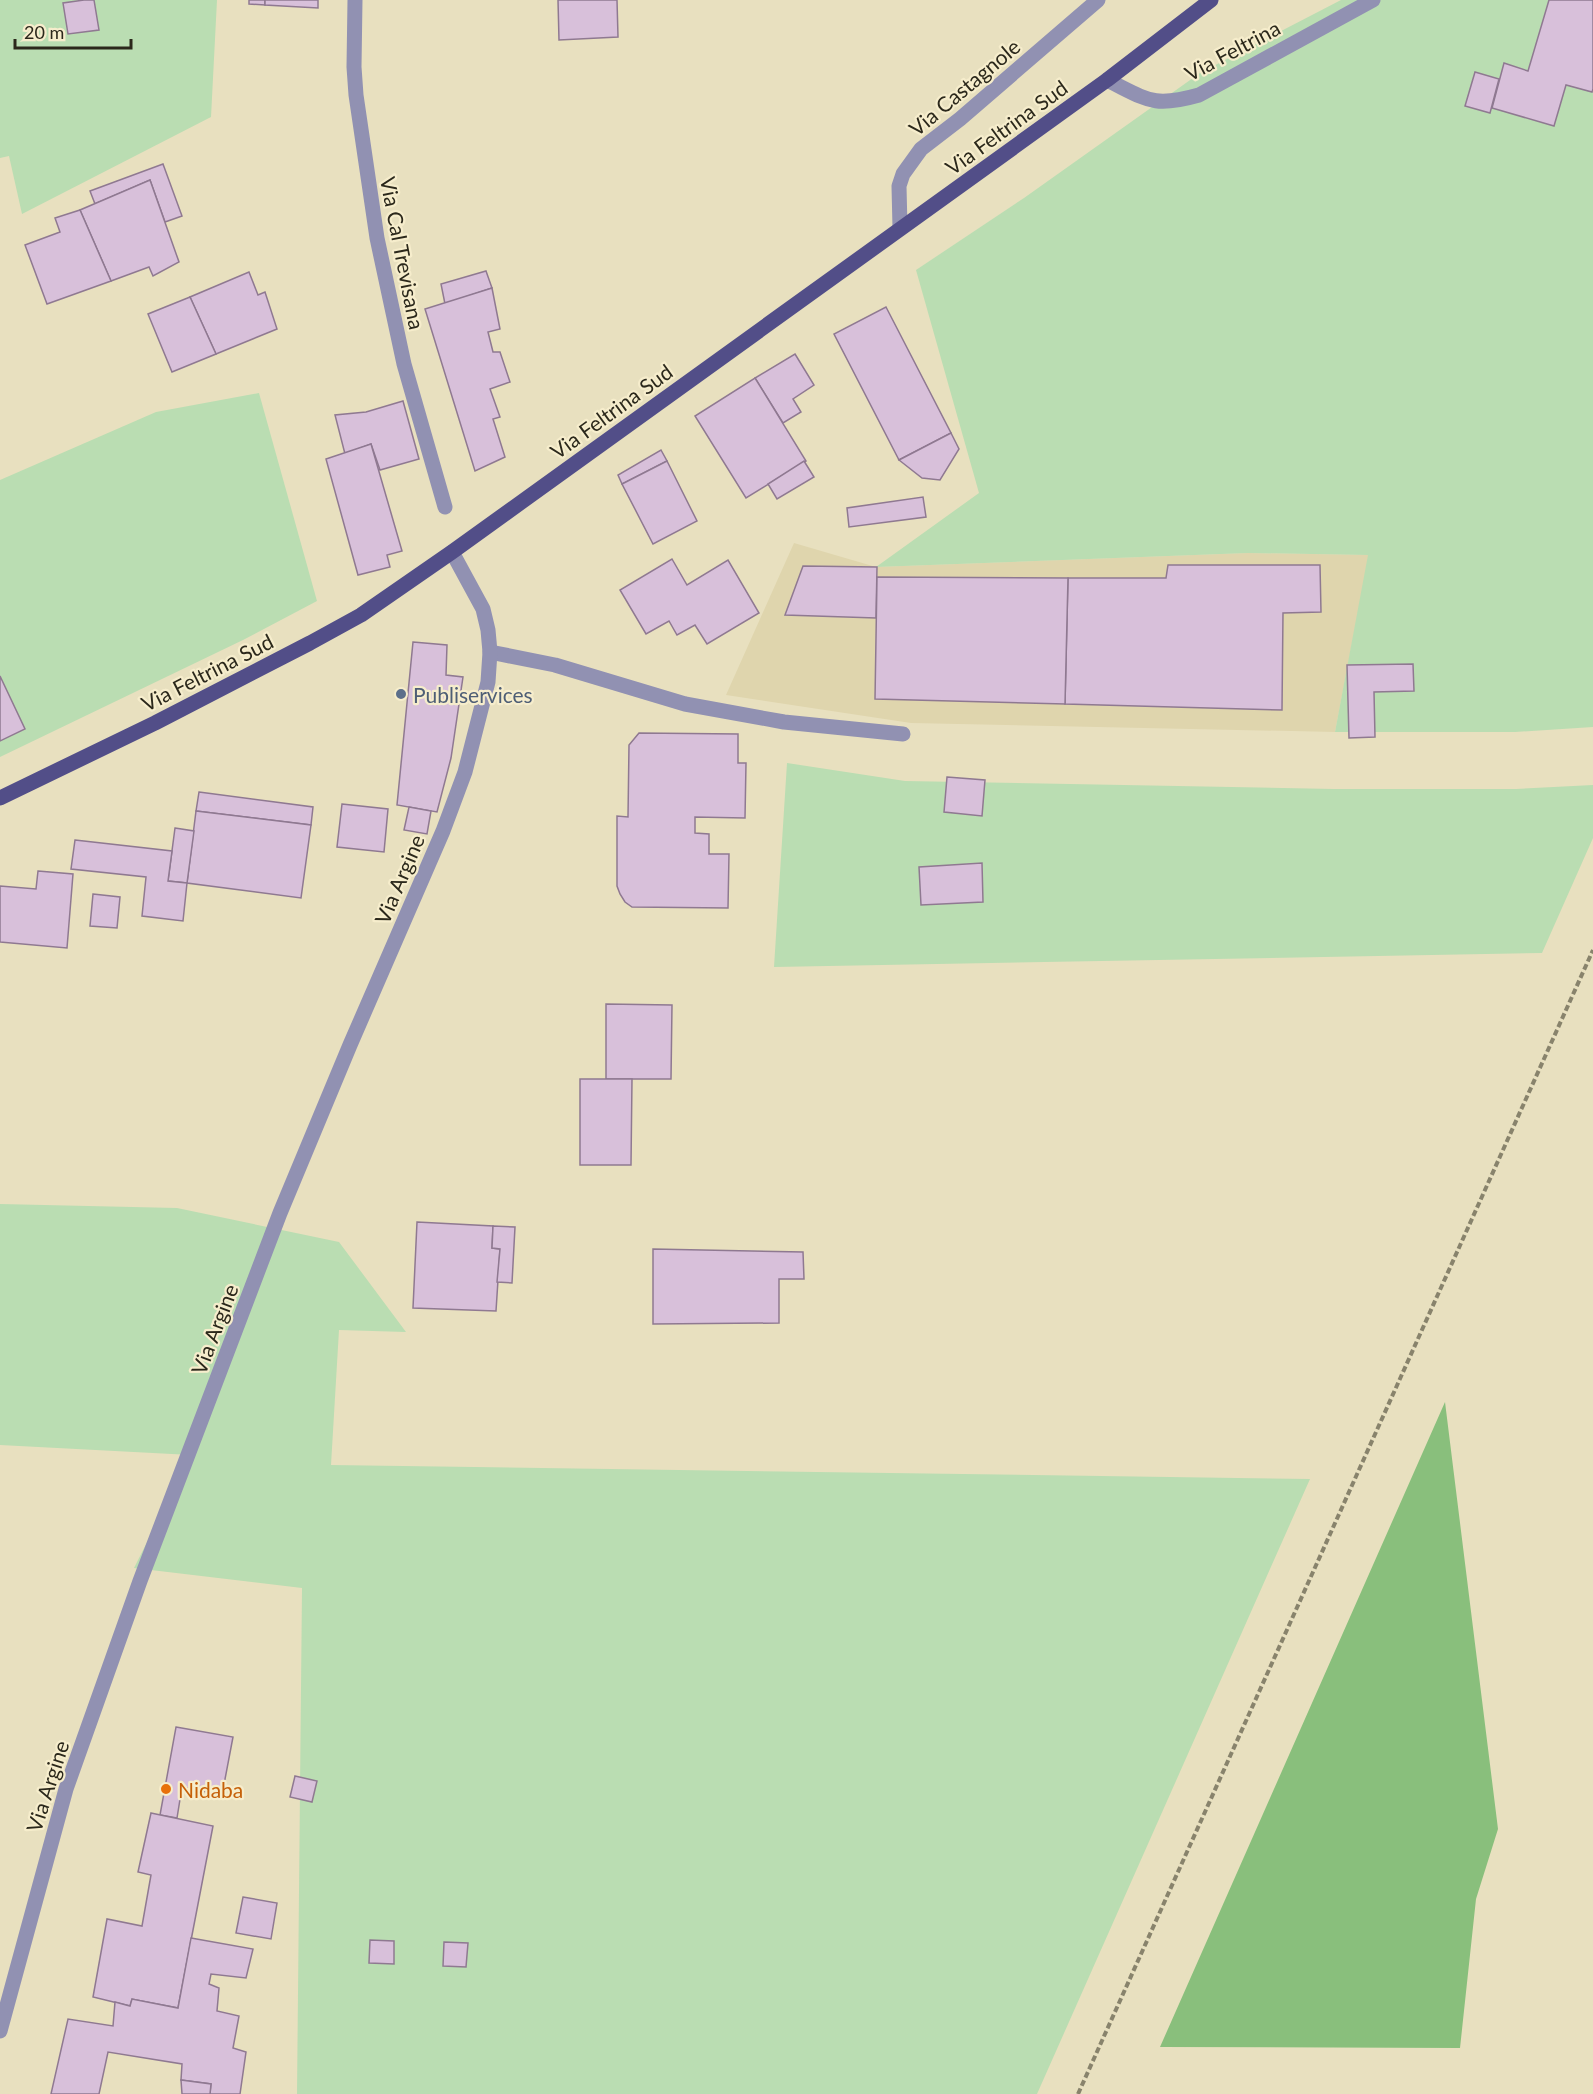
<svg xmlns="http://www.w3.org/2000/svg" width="1593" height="2094" font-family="Lato,sans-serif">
<rect width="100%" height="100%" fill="#e8e0bf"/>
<!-- built -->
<path fill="#dfd5ad" d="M794,543L876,567L1248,553L1369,555L1335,732L911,723L726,695Z"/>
<!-- green -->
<g fill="#baddb2">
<path d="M0,0H217L211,117L22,214L9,156L0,158Z"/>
<path d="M1341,0H1593V727L1515,732H1335L1368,555L1248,553L876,567L979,493L916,270L1024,198L1200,73Z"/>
<path d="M259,393L317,601L243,640L0,757V480L156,412Z"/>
<path d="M787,763L905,781L1334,789H1516L1593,785V838L1542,953L774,967Z"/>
<path d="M0,1204L177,1208L339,1242L406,1332L339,1330L331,1465L1310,1479L1037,2094H297L302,1588L134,1568L191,1455L0,1445Z"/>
</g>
<!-- forest -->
<path fill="#89bf7c" d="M1445,1402L1498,1829L1476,1899L1460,2048L1160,2047Z"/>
<!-- building -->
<g fill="#d8c0da" stroke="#8f7991" stroke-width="1.5">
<path d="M84,0H94L99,30L68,34L63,3Z"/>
<path d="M249,0H265V5L249,4Z"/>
<path d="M265,0H318V8L265,5Z"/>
<path d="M558,0H617L618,37L559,40Z"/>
<path d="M1549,0H1593V89L1592,92L1566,85L1554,126L1492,108L1504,63L1528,71Z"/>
<path d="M1475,72L1499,79L1490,113L1465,106Z"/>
<path d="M163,164L182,216L165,222L150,180L95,204L90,191Z"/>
<path d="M150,180L179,262L153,276L149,267L111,281L80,210Z"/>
<path d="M80,210L111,281L47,304L25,245L60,232L55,218Z"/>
<path d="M486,271L492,288L445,304L441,284Z"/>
<path d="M249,272L258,295L265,292L277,329L216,354L190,297Z"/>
<path d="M492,288L500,329L488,332L493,352H500L510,382L490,389L500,417L493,419L505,457L475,471L425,309Z"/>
<path d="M190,297L216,354L172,372L148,314Z"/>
<path d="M886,307L951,433L899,460L834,334Z"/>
<path d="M795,354L814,385L793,399L801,412L783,423L755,378Z"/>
<path d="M755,378L806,461L746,498L695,416Z"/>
<path d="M403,401L419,459L380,470L371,444L345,454L335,415L366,412Z"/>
<path d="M951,433L959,449L940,480L922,478L899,460Z"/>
<path d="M371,444L402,551L387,555L390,567L358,575L326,459Z"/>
<path d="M661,450L667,461L622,484L618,475Z"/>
<path d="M667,461L697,521L653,544L622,484Z"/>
<path d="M804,461L814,477L777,499L768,484Z"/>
<path d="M923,497L926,517L849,527L847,508Z"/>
<path d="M672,559L687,585L728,560L759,613L707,644L695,625L677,635L669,621L646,634L620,590Z"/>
<path d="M1168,565H1320L1321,612L1283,613L1282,710L1065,704L1068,578H1166Z"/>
<path d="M803,566L877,567L876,618L785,615Z"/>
<path d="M877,577L1068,578L1065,704L875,699Z"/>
<path d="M413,642L447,645L446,675L463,677L451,758L437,812L397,805Z"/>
<path d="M1413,664L1414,691L1374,692L1375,737L1349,738L1347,665Z"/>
<path d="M0,676L25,729L0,741Z"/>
<path d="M639,733L738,734V763H746L745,818L695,817V833L709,834V854H729L728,908L632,907L625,902L620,894L617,886V816L628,817L629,745Z"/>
<path d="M947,777L985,780L982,816L944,812Z"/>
<path d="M199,792L313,807L311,825L196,811Z"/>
<path d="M342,804L388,809L384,852L337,847Z"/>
<path d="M409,807L431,811L427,834L404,830Z"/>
<path d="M196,811L311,825L301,898L187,883Z"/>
<path d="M175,828L194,831L187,883L168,881Z"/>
<path d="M75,840L172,851L168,881L187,883L183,921L142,916L146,877L71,869Z"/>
<path d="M982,863L983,902L921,905L919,867Z"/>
<path d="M38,871L73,874L67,948L0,942V886L36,889Z"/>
<path d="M93,894L120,897L117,928L90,926Z"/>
<path d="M606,1004L672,1005L671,1079H606Z"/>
<path d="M580,1079H632L631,1165H580Z"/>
<path d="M417,1222L493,1226L492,1248L500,1249L496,1311L413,1308Z"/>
<path d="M493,1226L515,1227L512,1283L497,1282L500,1249L492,1248Z"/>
<path d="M653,1249L803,1252L804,1279H779V1323L653,1324Z"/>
<path d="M176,1727L233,1737L222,1795L182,1787L177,1818L160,1815Z"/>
<path d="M295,1776L317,1781L312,1802L290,1797Z"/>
<path d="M151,1813L213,1826L178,2008L132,1999L130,2006L93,1997L107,1919L142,1926L151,1875L138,1872Z"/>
<path d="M243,1897L277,1903L271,1939L236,1933Z"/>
<path d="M191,1938L253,1949L246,1978L211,1974L209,1984L219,1988L217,2011L239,2016L233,2048L246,2052L240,2094H210L211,2084L181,2080L182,2064L108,2052L99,2094H51L68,2019L113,2026L115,2002L130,2006L132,1999L178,2008Z"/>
<path d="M370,1940L394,1941V1964L369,1963Z"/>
<path d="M444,1942L468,1943L466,1967L443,1966Z"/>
<path d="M181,2080L211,2084L210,2094H182Z"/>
</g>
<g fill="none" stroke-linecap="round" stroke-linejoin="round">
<!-- path -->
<path stroke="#88836c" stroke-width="4" stroke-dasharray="6 3" stroke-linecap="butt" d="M1078,2094L1593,950"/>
<!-- service -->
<g stroke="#9191b2" stroke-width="15">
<path d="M1107,80C1148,100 1153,108 1199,95L1373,0"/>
<path d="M490,652L555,665L685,704L784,722L903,734"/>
</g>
<!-- minor -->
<g stroke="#9191b2" stroke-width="15">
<path d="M355,0L354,67L356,95L377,238L404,364L445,507"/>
<path d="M900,228L899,186L903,174L921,149L960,119L1098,0"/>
<path d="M0,2031L66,1789L140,1581L280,1213L350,1045L443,831L465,772L488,682L490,652L488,630L483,609L452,552"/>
</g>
<!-- primary -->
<path stroke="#524e88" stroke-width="15" d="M0,798L155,723L310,643L361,615L452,552L1107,80L1211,0"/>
</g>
<!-- markers -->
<circle fill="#5c6f8a" stroke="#f6edcc" stroke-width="2" cx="401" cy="694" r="6"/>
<circle fill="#e8710a" stroke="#f6edcc" stroke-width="2" cx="166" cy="1789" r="6"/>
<g text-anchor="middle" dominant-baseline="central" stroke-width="4.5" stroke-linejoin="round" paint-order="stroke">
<!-- street labels -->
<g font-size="21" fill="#2b281b" stroke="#f6edcc">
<text transform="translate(1232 50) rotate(-28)">Via Feltrina</text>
<text transform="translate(964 87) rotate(-40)">Via Castagnole</text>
<text transform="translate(1006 127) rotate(-36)">Via Feltrina Sud</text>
<text transform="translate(403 253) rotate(79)">Via Cal Trevisana</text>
<text transform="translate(611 411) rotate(-36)">Via Feltrina Sud</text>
<text transform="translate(207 672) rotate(-27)">Via Feltrina Sud</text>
<text transform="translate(399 879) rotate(-67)">Via Argine</text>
<text transform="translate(214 1329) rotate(-69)">Via Argine</text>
<text transform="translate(47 1786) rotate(-72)">Via Argine</text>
</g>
<!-- service labels -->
<g font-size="21" fill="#4e5e75" stroke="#f6edcc" text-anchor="start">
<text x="413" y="694">Publiservices</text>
</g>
<!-- food labels -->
<g font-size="21" fill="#c56008" stroke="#f6edcc" text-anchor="start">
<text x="178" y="1789">Nidaba</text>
</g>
</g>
<!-- scale -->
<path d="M15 39v9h116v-9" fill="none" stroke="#2b281b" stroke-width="3"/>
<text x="24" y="39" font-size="18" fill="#2b281b" stroke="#f6edcc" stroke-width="4.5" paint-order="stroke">20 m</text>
</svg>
